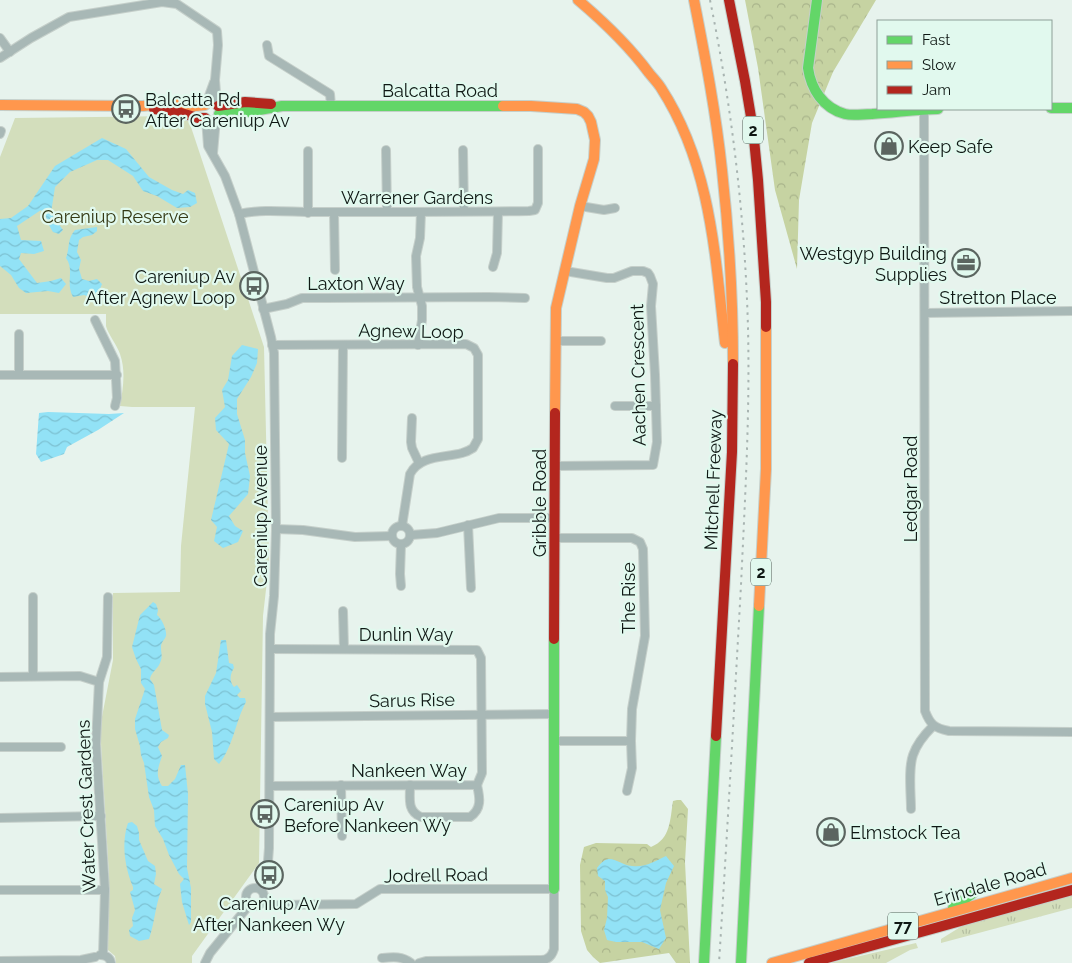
<svg xmlns="http://www.w3.org/2000/svg" width="1072" height="963" font-family="Raleway,sans-serif">
<defs>
<pattern id="grass-tufts" width="24" height="20" patternUnits="userSpaceOnUse" patternTransform="scale(1.25)"><rect width="24" height="20" fill="#d3debc"/><path d="M3 7l-1-3M5 7V3M7 7l1-3M15 17l-1-3M17 17v-4M19 17l1-3" fill="none" stroke="#b4bea1"/></pattern>
<pattern id="forest-crowns" width="20" height="18" patternUnits="userSpaceOnUse" patternTransform="scale(1.25)"><rect width="20" height="18" fill="#c6d3a2"/><path d="M2 6a3 3 0 1 1 6 0M12 15a3 3 0 1 1 6 0" fill="none" stroke="#a9b48b"/></pattern>
<pattern id="water-waves" width="16" height="10" patternUnits="userSpaceOnUse" patternTransform="scale(1.25)"><rect width="16" height="10" fill="#92e2f6"/><path d="M0 5q4-4 8 0t8 0" fill="none" stroke="#7dc1d2"/></pattern>
</defs>
<rect width="100%" height="100%" fill="#e7f3ed"/>
<!-- grass -->
<g fill="url(#grass-tufts)">
<path d="M1072,894V908L941,943V939L962,926Z"/>
<path d="M916,943L918,948L910,950L886,963H830Z"/>
</g>
<!-- forest -->
<g fill="url(#forest-crowns)">
<path d="M745,0H876L833,72L812,123L799,200L797,269L775,190L758,68Z"/>
<path d="M677,800H681L688,809L685,862L690,963H676L669,953L600,963L593,957L587,950L581,931L580,865L584,847L596,843L647,844L651,847C671,839 670,819 673,801Z"/>
</g>
<!-- park -->
<path fill="#d3debc" d="M176,116L189,121L264,347L269,563L263,616L259,863L192,956V963H116L115,956L108,950L109,875L100,727L113,660V593L180,592L181,546L195,407H132L120,406C123,389 126,371 120,354C117,345 108,334 106,326C106,322 106,317 106,314H0V157L15,118Z"/>
<!-- water -->
<g fill="url(#water-waves)">
<path d="M102,138L126,149L149,177L172,190L183,194L188,190L195,193L197,203L190,207L177,208L157,196L143,191L133,176L108,160H97L70,172L55,187L51,213L63,230L59,234L53,232C48,225 47,216 41,210L17,226L21,240L41,241L44,251L34,254L21,253L19,259L37,283L51,281L61,278L66,284L59,293L48,291L26,293L19,288L11,275L0,266V219L11,218L28,206L55,166Z"/>
<path d="M97,227V231L92,235L83,237L79,240L77,252L81,260L79,269L82,279L89,281L97,279L102,284L97,296L92,298L84,295L73,297C65,282 75,271 66,258C70,247 67,239 75,230Z"/>
<path d="M242,345L258,349L257,363L251,377L237,399V414L245,440V453L250,476L248,494L229,516L235,526L243,531L238,542L223,548L214,541L217,527L211,520L229,444L216,430L215,418L225,407L222,390L228,380L232,356Z"/>
<path d="M48,412L109,414L124,413L98,430L67,447L64,454L41,462L36,454L39,413Z"/>
<path d="M153,602L156,604L158,610L157,615C162,619 167,630 166,636C164,641 161,642 161,647C161,654 163,656 160,663C158,669 151,672 150,679L154,685L162,730L169,735L168,738L161,742L158,747L162,756C158,768 155,775 162,786H168L175,779L181,765H185L188,794L187,868L191,888V922L189,925L182,902L180,884L184,879L179,874L169,855L163,839L155,826L154,810L149,797L144,763L141,755L140,746L135,729V719L145,689L141,683V669L136,659L132,647L140,615Z"/>
<path d="M221,640H226L229,663L233,664L234,668C230,674 229,681 234,687L237,685L241,691L237,695L240,698H245L246,702C235,722 234,745 219,764L214,759L212,732L205,704V696L216,673Z"/>
<path d="M132,822L137,826L139,833V840L148,861L155,866L156,874L154,884L162,889C155,905 155,922 149,939L139,941L130,936L129,930L133,926L132,918L135,910L130,892L133,890V887C125,868 121,843 128,823Z"/>
<path d="M666,856L674,866L666,883L660,910L666,938L659,949L642,942H616L607,940L604,930L607,918L608,897L605,890V881L598,876L597,868C610,850 616,864 632,866C645,868 655,861 666,856Z"/>
</g>
<g fill="none" stroke-linecap="round" stroke-linejoin="round">
<defs>
<g id="street">
<path d="M0,38L10,52"/>
<path d="M267,45L269,56L330,94L331,106"/>
<path d="M0,58L31,38L69,17L162,2L177,4L217,31L218,45L215,80L217,105"/>
<path d="M206,104L214,82"/>
<path d="M924,109L925,711C930,724 934,728 949,731L1072,732"/>
<path d="M206,118L208,146L225,176L239,214L271,337L274,353L276,529L274,596L270,634L269,848L268,861L259,888"/>
<path d="M0,134L1,131"/>
<path d="M386,150L387,212"/>
<path d="M463,150L464,211"/>
<path d="M308,151V213"/>
<path d="M213,153L216,118"/>
<path d="M580,206L604,210L615,208"/>
<path d="M334,212L335,270"/>
<path d="M239,214C266,208 295,213 323,212C391,212 460,212 529,211L535,210L538,203V149"/>
<path d="M493,267L497,253L498,212"/>
<path d="M263,309L287,304L302,298H325L488,297L525,298"/>
<path d="M925,313L1072,311"/>
<path d="M95,320L115,361L117,398L115,406"/>
<path d="M19,334V375"/>
<path d="M555,341H601"/>
<path d="M272,345L466,344L474,348L478,355V439L473,448C470,450 466,452 462,453C444,458 420,455 410,474L402,526"/>
<path d="M418,345L422,320V306L417,287L416,256L420,238L421,212"/>
<path d="M0,375H117"/>
<path d="M615,406H656"/>
<path d="M412,418L411,442L412,448L419,463"/>
<path d="M342,458L343,345"/>
<path d="M555,466L653,465L657,442L655,375L651,306L653,284L650,276L648,273L643,271H632L614,278H607L565,271"/>
<path d="M468,525L471,588"/>
<circle cx="401" cy="535" r="9"/>
<path d="M276,529L303,530L355,537L392,536"/>
<path d="M411,535L437,533L499,518H555"/>
<path d="M555,538H632L640,542L643,549L645,636L632,709L631,741L632,768L627,791"/>
<path d="M401,545L400,574L401,586"/>
<path d="M33,597V676"/>
<path d="M343,611L344,649"/>
<path d="M0,677L80,676L99,682"/>
<path d="M270,717L554,714"/>
<path d="M554,741H631"/>
<path d="M0,747H61"/>
<path d="M341,785L342,836"/>
<path d="M410,785C410,799 407,811 421,817H470C482,809 480,798 477,785"/>
<path d="M270,786L477,785L482,773L481,658L477,650L270,649"/>
<path d="M911,809C911,794 908,769 913,755C917,743 925,734 933,726"/>
<path d="M0,818L101,816"/>
<circle cx="255" cy="897" r="9"/>
<path d="M0,890H105"/>
<path d="M264,900L269,903L276,905L356,904L380,889H554V949C552,956 548,960 541,960L426,961L419,963"/>
<path d="M100,955C105,955 110,957 111,963"/>
<path d="M103,955L105,890L96,744L99,682L107,657L108,597"/>
<path d="M382,958C393,957 402,956 411,963"/>
<path d="M0,961L81,960L95,957"/>
<path d="M205,963L210,953L250,904"/>
</g>
<g id="fast">
<path d="M817,0L808,68C811,89 823,108 845,114C853,116 863,114 872,114C894,113 916,109 938,109"/>
<path d="M1051,108H1072"/>
<path d="M219,114L232,109L248,112L282,106H503"/>
<path d="M554,889V639"/>
<path d="M953,908L973,893"/>
<path d="M704,963L716,736"/>
<path d="M741,963L759,606"/>
<path d="M811,963L812,962"/>
</g>
<g id="slow">
<path d="M578,0C604,22 629,46 649,73C653,78 658,83 661,88C711,165 715,255 725,343"/>
<path d="M694,0C705,56 716,113 722,170C729,234 733,299 733,364"/>
<path d="M0,105L143,106L168,103H177L187,107L205,105"/>
<path d="M503,106H531L577,109L584,112L588,116L591,122L595,140L594,159L580,206L556,308L555,413"/>
<path d="M759,606L766,469V327"/>
<path d="M772,963L1072,878"/>
</g>
<g id="jam">
<path d="M729,0L745,81L753,129L758,180L766,302V327"/>
<path d="M218,106L245,102L271,104"/>
<path d="M154,109L178,112L198,118H205"/>
<path d="M554,639L555,413"/>
<path d="M716,736L732,452L733,364"/>
<path d="M809,963L1072,890"/>
</g>
</defs>
<!-- street casing -->
<use href="#street" stroke="#c5cfca" stroke-width="10"/>
<!-- fast casing -->
<use href="#fast" stroke="#c5cfca" stroke-width="12"/>
<!-- slow casing -->
<use href="#slow" stroke="#c5cfca" stroke-width="12"/>
<!-- jam casing -->
<use href="#jam" stroke="#c5cfca" stroke-width="12"/>
<!-- street -->
<use href="#street" stroke="#a8b8b6" stroke-width="8"/>
<!-- fast -->
<use href="#fast" stroke="#63d668" stroke-width="10"/>
<!-- slow -->
<use href="#slow" stroke="#ff974d" stroke-width="10"/>
<!-- jam -->
<use href="#jam" stroke="#b3261e" stroke-width="10"/>
<!-- rail -->
<path stroke="#a8b4b1" stroke-width="2" stroke-dasharray="2.5 5" stroke-linecap="butt" d="M710,0C732,108 745,218 748,328C750,413 745,499 741,585C734,711 727,837 719,963"/>
</g>
<!-- icons -->
<defs>
<symbol id="bus-ring" viewBox="-11 -11 22 22"><circle r="9.5" fill="#e1f9ee" stroke="#5b6560" stroke-width="1.5"/><path d="M-5-6H5V4H4V6H2V4H-2V6H-4V4H-5ZM-3.5-4V0h7V-4ZM-3.5 1.2v1.5H-2V1.2ZM2 1.2v1.5H3.5V1.2Z" fill="#5b6560"/></symbol>
<symbol id="shop-ring" viewBox="-11 -11 22 22"><circle r="9.5" fill="#e1f9ee" stroke="#5b6560" stroke-width="1.5"/><path d="M-5-2.5h2.3a2.7 3.5 0 0 1 5.4 0H5L5.5 6h-11ZM-1.5-2.5h3a1.5 2.3 0 0 0-3 0Z" fill="#5b6560"/></symbol>
<symbol id="office-ring" viewBox="-11 -11 22 22"><circle r="9.5" fill="#e1f9ee" stroke="#5b6560" stroke-width="1.5"/><path d="M-6-3h4V-5.5h4V-3h4V5H-6ZM-1-4.5V-3h2v-1.5ZM-6 0V1H6V0Z" fill="#5b6560"/></symbol>
</defs>
<g fill-rule="evenodd">
<use href="#bus-ring" x="110" y="93" width="32" height="32"/>
<use href="#shop-ring" x="873" y="130" width="32" height="32"/>
<use href="#office-ring" x="950" y="247" width="32" height="32"/>
<use href="#bus-ring" x="238" y="270" width="32" height="32"/>
<use href="#bus-ring" x="249" y="798" width="32" height="32"/>
<use href="#shop-ring" x="815" y="816" width="32" height="32"/>
<use href="#bus-ring" x="253" y="859" width="32" height="32"/>
</g>
<g text-anchor="middle" dominant-baseline="central" stroke-width="4.5" stroke-linejoin="round" paint-order="stroke">
<!-- shield labels -->
<g fill="#e1f9ee" stroke="#4e5c55" stroke-width="1">
<rect x="743" y="116.5" width="20" height="27" rx="4"/>
<rect x="751" y="558.5" width="20" height="27" rx="4"/>
<rect x="888" y="912.5" width="30" height="27" rx="4"/>
</g>
<g font-size="16" font-weight="bold" fill="#0f1814">
<text x="753" y="130">2</text>
<text x="761" y="572">2</text>
<text x="903" y="926">77</text>
</g>
<!-- street labels -->
<g font-size="18" fill="#0f1814" stroke="#e1f9ee">
<text x="440" y="90">Balcatta Road</text>
<text x="417" y="197">Warrener Gardens</text>
<text x="356" y="283">Laxton Way</text>
<text x="998" y="297">Stretton Place</text>
<text transform="translate(411 331) rotate(1)">Agnew Loop</text>
<text transform="translate(638 375) rotate(-91)">Aachen Crescent</text>
<text transform="translate(713 480) rotate(-88)">Mitchell Freeway</text>
<text transform="translate(910 489) rotate(-90)">Ledgar Road</text>
<text transform="translate(539 503) rotate(-90)">Gribble Road</text>
<text transform="translate(260 516) rotate(-90)">Careniup Avenue</text>
<text transform="translate(628 598) rotate(-90)">The Rise</text>
<text x="406" y="634">Dunlin Way</text>
<text transform="translate(412 700) rotate(-1)">Sarus Rise</text>
<text x="409" y="770">Nankeen Way</text>
<text transform="translate(86 806) rotate(-92)">Water Crest Gardens</text>
<text transform="translate(436 875) rotate(-1)">Jodrell Road</text>
<text transform="translate(990 884) rotate(-16)">Erindale Road</text>
</g>
<!-- poi labels -->
<g font-size="18" fill="#0f1814" stroke="#e1f9ee" text-anchor="start">
<text x="145" y="99">Balcatta Rd<tspan x="145" dy="21">After Careniup Av</tspan></text>
<text x="908" y="146">Keep Safe</text>
<text x="947" y="253" text-anchor="end">Westgyp Building<tspan x="947" dy="21">Supplies</tspan></text>
<text x="235" y="276" text-anchor="end">Careniup Av<tspan x="235" dy="21">After Agnew Loop</tspan></text>
<text x="284" y="804">Careniup Av<tspan x="284" dy="21">Before Nankeen Wy</tspan></text>
<text x="850" y="832">Elmstock Tea</text>
<text x="269" y="903" text-anchor="middle">Careniup Av<tspan x="269" dy="21">After Nankeen Wy</tspan></text>
</g>
<!-- park labels -->
<g font-size="18" fill="#343915" stroke="#e1f9ee">
<text x="115" y="216">Careniup Reserve</text>
</g>
</g>
<!-- legend -->
<rect x="877" y="20" width="175" height="90" fill="#e1f9ee" stroke="#8d9f97"/>
<rect x="887" y="36" width="25" height="8" fill="#63d668" stroke="#8d9f97"/>
<text x="922" y="45" font-size="15" fill="#0f1814">Fast</text>
<rect x="887" y="61" width="25" height="8" fill="#ff974d" stroke="#8d9f97"/>
<text x="922" y="70" font-size="15" fill="#0f1814">Slow</text>
<rect x="887" y="86" width="25" height="8" fill="#b3261e" stroke="#8d9f97"/>
<text x="922" y="95" font-size="15" fill="#0f1814">Jam</text>
</svg>
